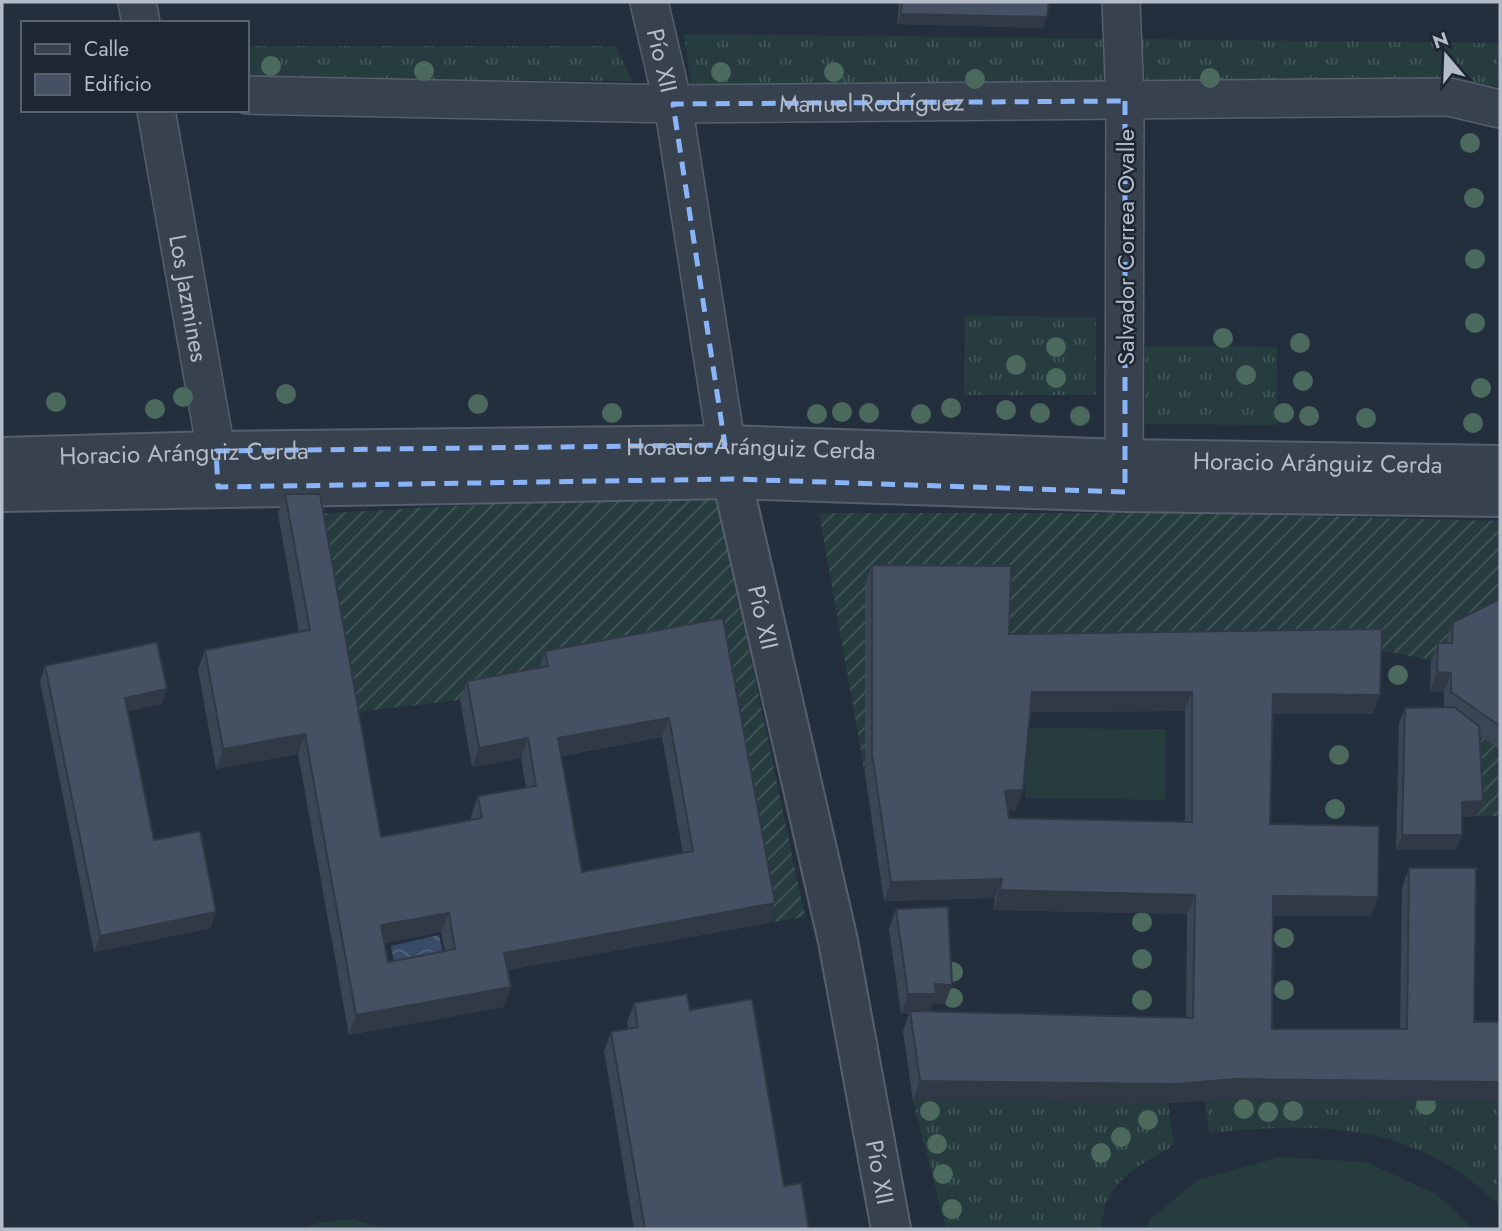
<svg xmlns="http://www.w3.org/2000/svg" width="1502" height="1231" font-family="Jost,sans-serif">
<defs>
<pattern id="grass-tufts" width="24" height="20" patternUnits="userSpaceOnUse" patternTransform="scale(1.75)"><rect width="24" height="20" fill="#263c3f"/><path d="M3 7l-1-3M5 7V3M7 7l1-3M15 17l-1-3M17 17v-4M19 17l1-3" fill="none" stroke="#435659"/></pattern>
<pattern id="garden-furrows" width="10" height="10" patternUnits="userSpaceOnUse" patternTransform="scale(1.75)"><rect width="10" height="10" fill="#263c3f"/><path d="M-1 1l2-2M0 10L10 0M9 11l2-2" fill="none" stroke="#435659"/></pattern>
<pattern id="water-waves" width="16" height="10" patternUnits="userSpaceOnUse" patternTransform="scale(1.75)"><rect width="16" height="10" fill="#394c67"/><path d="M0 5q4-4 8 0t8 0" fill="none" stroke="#53647b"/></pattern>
</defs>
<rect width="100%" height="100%" fill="#242f3e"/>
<!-- grass -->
<g fill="url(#grass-tufts)">
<path d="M684,34L1500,43V79L1497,86L1334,83L692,93Z"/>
<path d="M247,46H616L632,81L247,79Z"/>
<path d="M965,316L1096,317V395H964Z"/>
<path d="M1145,346L1277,347V425L1145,424Z"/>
<path d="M1228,1099L1500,1101V1206C1414,1121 1322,1122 1209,1133L1205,1101Z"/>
<path d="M913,1101L1168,1103L1174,1145C1138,1167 1102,1181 1102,1229H946Z"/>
</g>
<!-- garden -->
<g fill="url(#garden-furrows)">
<path d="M716,491L805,917L768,923L716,638L541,685L460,700L348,713L313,514Z"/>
<path d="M819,513H1193L1500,521V616L1445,663L1374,649L1002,653L865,774Z"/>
<path d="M1473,731L1500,750V816H1477Z"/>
</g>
<!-- pitch -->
<g fill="#263c3f">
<path d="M1026,728L1166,729L1165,800L1025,798Z"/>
<path d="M1280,1157L1366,1162L1436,1194L1474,1229H1146L1150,1219L1198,1180Z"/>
<path d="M351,1219L389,1229H301L317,1223Z"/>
</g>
<!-- water -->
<path fill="url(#water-waves)" d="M439,935L444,958L395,967L391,946Z"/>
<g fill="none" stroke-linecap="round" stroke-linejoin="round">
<defs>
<g id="minor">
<path d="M137,2L141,23"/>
<path id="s1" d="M649,2L673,104L731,475"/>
<path d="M1121,2L1125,101L1124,488"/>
<path id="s2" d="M247,95L673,104L1449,97L1500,109"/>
<path id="s3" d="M156,110L216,451L217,482"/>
</g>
<g id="tertiary">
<path id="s4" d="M2,457L216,451L725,445L1123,459L1500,465"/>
<path id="s5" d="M732,479L838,941L891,1229"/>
<path d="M2,492L732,479L1125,492L1500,497"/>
</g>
</defs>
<!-- minor casing -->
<use href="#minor" stroke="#565f6c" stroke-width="40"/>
<!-- tertiary casing -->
<use href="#tertiary" stroke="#565f6c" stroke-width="42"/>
<!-- minor -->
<use href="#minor" stroke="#38414e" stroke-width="37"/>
<!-- tertiary -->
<use href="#tertiary" stroke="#38414e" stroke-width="38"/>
</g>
<!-- trees -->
<g fill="#4b6a5d">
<circle cx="271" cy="66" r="10"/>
<circle cx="424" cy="71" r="10"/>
<circle cx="721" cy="72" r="10"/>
<circle cx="834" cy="72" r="10"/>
<circle cx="1210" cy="78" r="10"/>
<circle cx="975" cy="79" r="10"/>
<circle cx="1470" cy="143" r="10"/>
<circle cx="1474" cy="198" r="10"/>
<circle cx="1475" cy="259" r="10"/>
<circle cx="1475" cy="323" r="10"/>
<circle cx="1223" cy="338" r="10"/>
<circle cx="1300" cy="343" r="10"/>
<circle cx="1056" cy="347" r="10"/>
<circle cx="1016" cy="365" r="10"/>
<circle cx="1246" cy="375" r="10"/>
<circle cx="1056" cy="378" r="10"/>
<circle cx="1303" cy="381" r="10"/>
<circle cx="1481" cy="388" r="10"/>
<circle cx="286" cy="394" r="10"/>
<circle cx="183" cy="397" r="10"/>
<circle cx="56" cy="402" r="10"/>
<circle cx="478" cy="404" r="10"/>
<circle cx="951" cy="408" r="10"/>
<circle cx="155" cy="409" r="10"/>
<circle cx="1006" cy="410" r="10"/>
<circle cx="842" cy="412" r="10"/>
<circle cx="612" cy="413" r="10"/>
<circle cx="869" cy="413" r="10"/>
<circle cx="1040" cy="413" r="10"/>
<circle cx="1284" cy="413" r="10"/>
<circle cx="817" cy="414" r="10"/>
<circle cx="921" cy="414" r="10"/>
<circle cx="1080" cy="416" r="10"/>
<circle cx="1309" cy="416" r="10"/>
<circle cx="1366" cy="418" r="10"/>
<circle cx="1473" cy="423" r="10"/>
<circle cx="1398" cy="675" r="10"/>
<circle cx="1339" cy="755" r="10"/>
<circle cx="1335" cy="809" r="10"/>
<circle cx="1142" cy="922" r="10"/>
<circle cx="1284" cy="938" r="10"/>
<circle cx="1142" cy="959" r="10"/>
<circle cx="953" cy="972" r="10"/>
<circle cx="1284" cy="990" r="10"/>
<circle cx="953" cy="998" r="10"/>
<circle cx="1142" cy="1000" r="10"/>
<circle cx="1426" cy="1105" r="10"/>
<circle cx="1244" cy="1109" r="10"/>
<circle cx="930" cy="1111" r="10"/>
<circle cx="1293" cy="1111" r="10"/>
<circle cx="1268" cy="1112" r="10"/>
<circle cx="1148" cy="1120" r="10"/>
<circle cx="1121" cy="1137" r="10"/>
<circle cx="937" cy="1144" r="10"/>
<circle cx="1101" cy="1153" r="10"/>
<circle cx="943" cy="1174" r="10"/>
<circle cx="952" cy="1209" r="10"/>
</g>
<!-- wall -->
<g fill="#3b4654" fill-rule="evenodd">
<path d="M899,2H1049L1043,28L897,24Z"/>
<path d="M285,494L381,837L471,820V816L478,796L526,788L521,758L472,767L460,700L467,681L539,668L545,651L723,618L775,903L768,923L508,970L504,1007L349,1035L298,754L216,769L198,669L205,650L299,632L278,514ZM662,737L683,853L582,872L561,756ZM441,932L445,951L388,962L384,943Z"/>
<path d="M872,565L1009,634L1380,695L1373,714H1272L1270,824L1378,897L1371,916H1273L1272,1029H1400L1402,888L1409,868L1474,1022H1500V1101L1228,1099L1168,1103L913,1101L903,1031L909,1014H901L889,929L896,909L945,1004H932L929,1012L1186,1018L1187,914L993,910L995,898L884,901L865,774V584ZM1185,711V822L1009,818L1008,810H1016L1023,790L1030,712Z"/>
<path d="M1500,599V750L1479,736L1477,816L1462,817V835L1456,850H1396L1399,723L1405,708L1444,707V692H1430L1431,662L1438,643H1446L1453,622Z"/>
<path d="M45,666L162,704L128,711L154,840L211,928L94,952L40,681Z"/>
<path d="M634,1003L690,1010L784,1186L809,1229H634L604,1051L611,1032L628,1029L627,1023Z"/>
</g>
<!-- shaded-wall -->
<g fill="#303945">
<path d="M901,14L1047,17L1043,28L897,24Z"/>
<path d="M1437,672L1451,673L1444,692H1430Z"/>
<path d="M167,689L162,704L120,713L125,698Z"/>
<path d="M1032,692H1192L1185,711L1025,712Z"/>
<path d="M1273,694L1380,695L1373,714H1266Z"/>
<path d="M669,718L662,737L550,757L558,738Z"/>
<path d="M305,734L298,754L216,769L223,749Z"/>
<path d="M528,738L521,758L472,767L479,748Z"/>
<path d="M1023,790L1016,810L998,811L1005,791Z"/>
<path d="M1483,801L1477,816L1456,817L1462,802Z"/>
<path d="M1402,835H1462L1456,850H1396Z"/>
<path d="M1002,879L995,898L884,901L891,882Z"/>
<path d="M1000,890L1195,895L1187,914L993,910Z"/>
<path d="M1273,896L1378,897L1371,916H1266Z"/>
<path d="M775,903L768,923L497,972L504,953Z"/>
<path d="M216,912L211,928L94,952L100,936Z"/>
<path d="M449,913L441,932L374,945L381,925Z"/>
<path d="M935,984L952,985L945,1004H932L929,1014L910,1011L909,1014H901L908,994Z"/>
<path d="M511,987L504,1007L349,1035L356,1015Z"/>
<path d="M1235,1079L1500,1082V1101L1228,1099L1168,1103L913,1101L920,1081Z"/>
</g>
<!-- building -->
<g fill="#455162" stroke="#303945" stroke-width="2" fill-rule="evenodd">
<path d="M902,2H1049L1047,17L901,14Z"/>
<path d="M285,494H320L381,837L482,818L478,796L536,786L528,738L479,748L467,681L548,666L545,651L723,618L775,903L504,953L511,987L356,1015L305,734L223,749L205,650L310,630ZM669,718L693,851L582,872L558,738ZM449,913L455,949L388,962L381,925Z"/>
<path d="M872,565L1011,566L1009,634L1382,629L1380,695L1273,694L1270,824L1379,826L1378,897L1273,896L1272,1029H1407L1409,868H1476L1474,1022H1500V1082L1235,1079L1175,1084L920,1081L910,1011L1193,1018L1195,895L1000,890L1002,879L891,882L872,754ZM1032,692H1192V822L1009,818L1005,791L1023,790Z"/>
<path d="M1500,599V726L1451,692V673L1437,672L1438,643H1452L1453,622Z"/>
<path d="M157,642L167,689L125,698L154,840L200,831L216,912L100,936L45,666Z"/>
<path d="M1454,707L1479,726L1483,801L1462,802V835H1402L1405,708Z"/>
<path d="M948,907L952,985L935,984L936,994H908L896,909Z"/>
<path d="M687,994L690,1010L752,999L784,1186L801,1183L809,1229H645L611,1032L638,1027L634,1003Z"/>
</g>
<!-- marked area -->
<path fill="none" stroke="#8ab4f8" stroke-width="5" stroke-dasharray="14 9" stroke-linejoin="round" d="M1125,101V492L732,479L218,487L216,451L725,445L673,104Z"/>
<g text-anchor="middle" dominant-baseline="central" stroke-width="5" stroke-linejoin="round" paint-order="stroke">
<!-- street labels -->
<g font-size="24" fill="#b4bcc9" stroke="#1d2633">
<text stroke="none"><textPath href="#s1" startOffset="60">Pío XII</textPath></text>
<text stroke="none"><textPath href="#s2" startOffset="625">Manuel Rodríguez</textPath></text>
<text transform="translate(1125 247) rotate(-90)">Salvador Correa Ovalle</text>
<text stroke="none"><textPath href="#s3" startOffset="191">Los Jazmines</textPath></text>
<text stroke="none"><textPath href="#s4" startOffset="749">Horacio Aránguiz Cerda</textPath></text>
<text stroke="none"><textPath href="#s4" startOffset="182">Horacio Aránguiz Cerda</textPath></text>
<text stroke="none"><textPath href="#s4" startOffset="1316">Horacio Aránguiz Cerda</textPath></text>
<text stroke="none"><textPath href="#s5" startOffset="142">Pío XII</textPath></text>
<text stroke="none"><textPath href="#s5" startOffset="709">Pío XII</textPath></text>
</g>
</g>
<!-- border -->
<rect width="1502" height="1231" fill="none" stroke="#b4bcc9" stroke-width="7"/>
<!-- legend -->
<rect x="21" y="21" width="228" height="91" fill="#1d2633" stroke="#59626f" stroke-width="2"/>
<rect x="35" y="44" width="35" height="10" fill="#38414e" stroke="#59626f" stroke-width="2"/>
<text x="84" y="56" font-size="21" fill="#b4bcc9">Calle</text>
<rect x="35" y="74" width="35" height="21" fill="#455162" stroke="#59626f" stroke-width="2"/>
<text x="84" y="91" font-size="21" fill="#b4bcc9">Edificio</text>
<!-- north arrow -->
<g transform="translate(1446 56) rotate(341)" stroke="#1d2633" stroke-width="5" paint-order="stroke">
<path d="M0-5L12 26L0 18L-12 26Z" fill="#b4bcc9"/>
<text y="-10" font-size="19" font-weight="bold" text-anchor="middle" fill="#b4bcc9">N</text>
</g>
</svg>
